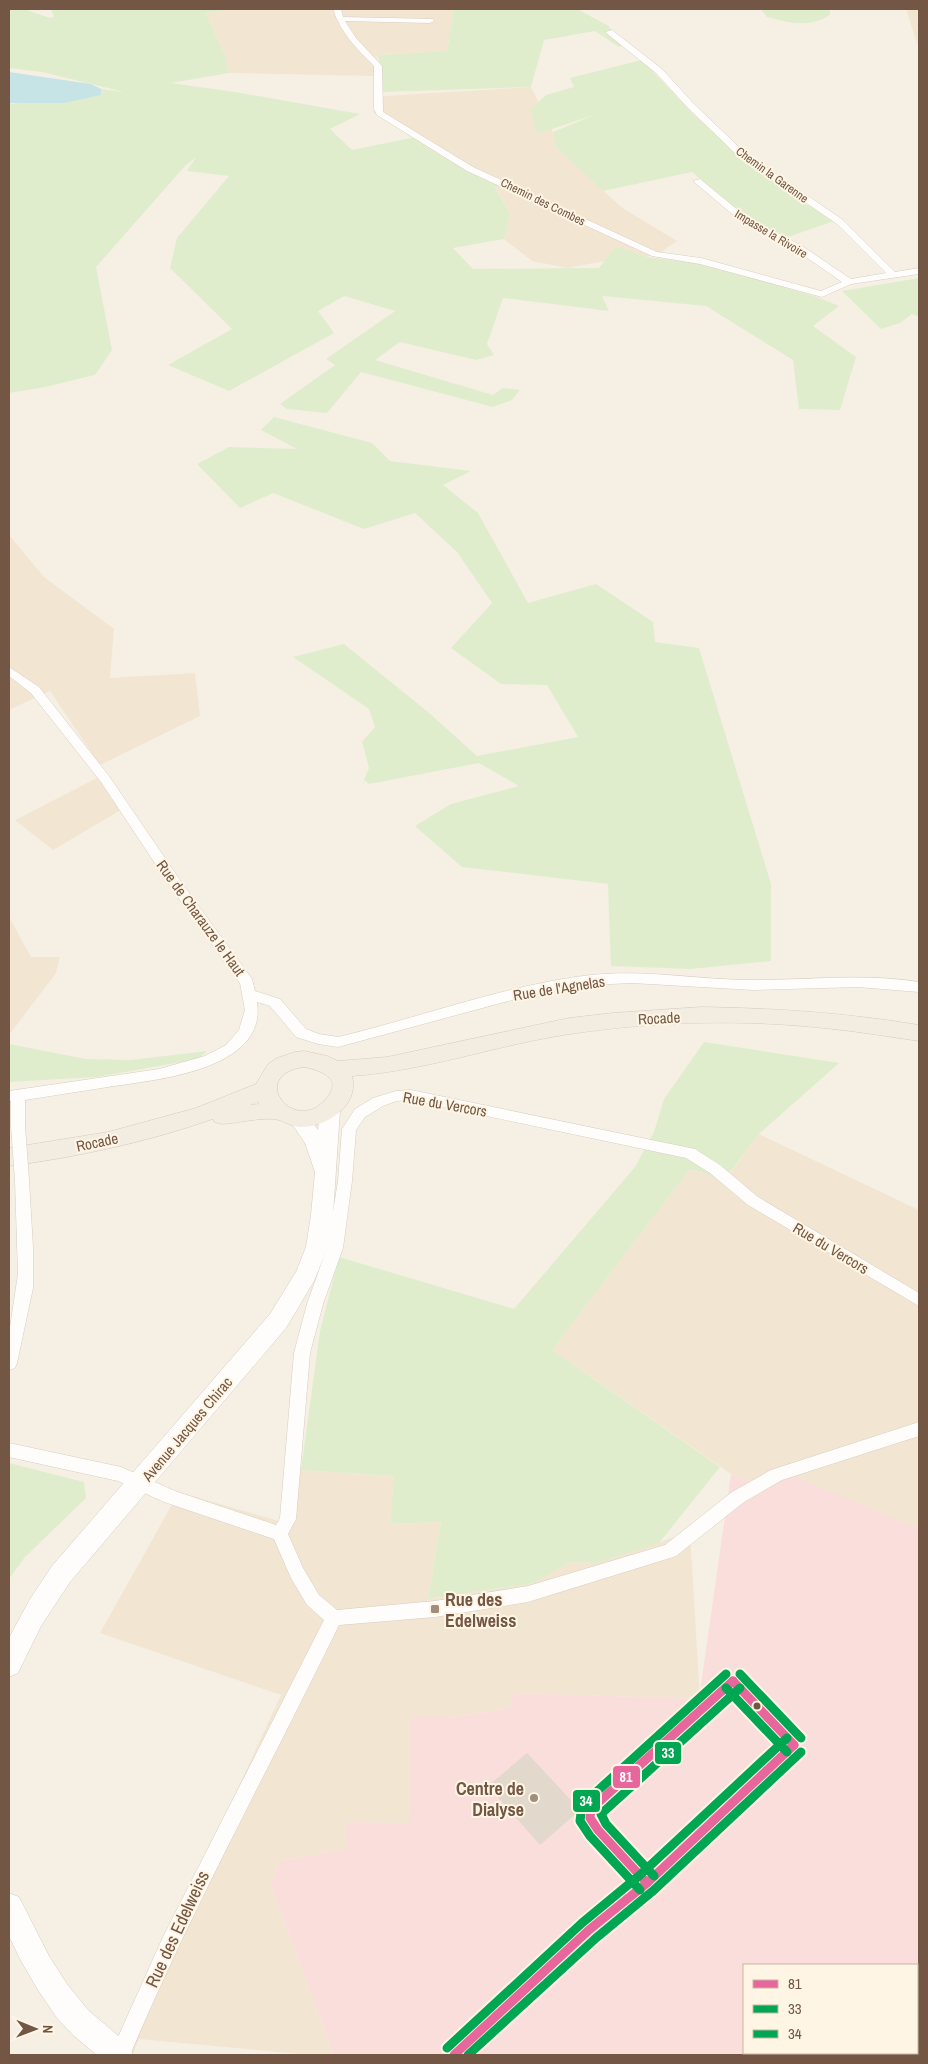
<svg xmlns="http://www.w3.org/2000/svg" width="928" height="2064" font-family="'Archivo Narrow',sans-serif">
<rect width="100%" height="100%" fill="#f6f0e4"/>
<!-- residential -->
<g fill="#f2e6d3">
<path d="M224,9H454L447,51L378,55L373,76L229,73L223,53L206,13L223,11Z"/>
<path d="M906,9H919V50L915,37Z"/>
<path d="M531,87L553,132L556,147L621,207L677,241L661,252L647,257L616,246L605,261L567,268L532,261L504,239L510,213L495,186L498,184L433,152L416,137L373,112L383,96Z"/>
<path d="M9,535L44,577L114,629L110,678L195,673L200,716L100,765L50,691L9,710Z"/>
<path d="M97,778L121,810L53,850L15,820Z"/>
<path d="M9,917L31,957H60L56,973L9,1035Z"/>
<path d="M759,1134L919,1210V1529L770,1467L759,1484L731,1474L552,1350L690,1169L725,1180Z"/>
<path d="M301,1470L394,1476L390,1524L441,1522L428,1599L533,1583L572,1561L596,1563L690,1532L700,1699L513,1693L510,1708L450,1718H410L409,1823L347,1822V1849L280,1861L271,1885L334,2055H309L139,2039L133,2055H114L281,1695L100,1633L179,1492L282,1522Z"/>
</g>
<!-- medical -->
<path fill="#f9dedb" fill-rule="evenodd" d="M770,1466L919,1529V2055H334L271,1885L280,1861L347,1849L346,1822L409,1823L410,1718H450L510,1708L513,1693L699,1699L731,1474L759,1484ZM744,1965H917V2053H744Z"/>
<!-- green -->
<g fill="#dfedcd">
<path d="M9,9H24L50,18L54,17L51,9H224L223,11L206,13L223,52L227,57L225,59L229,73L171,83L235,92L360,114L330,129L352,150L416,137L433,152L499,184L495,187L510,213L504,239L453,248L473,269L599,268L616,246L647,257L711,265L817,297L839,306L813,326L856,357L840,410L799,409L793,360L706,306L602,296L609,311L503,298L487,344L494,355L476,360L400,342L375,360L493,395L503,388L520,390L512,400L493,407L361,372L327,413L287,409L280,404L335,365L326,359L395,311L344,296L318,311L334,333L229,391L168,365L232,329L170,268L177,238L229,176L187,171L196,157L185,166L96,267L112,350L95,375L45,387L9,393V104L101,95V89L124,92L42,72L9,68Z"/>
<path d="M454,9H577L607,25L627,44L619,47L595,31L544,40L531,87L383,92L378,55L447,51Z"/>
<path d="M761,9H830V15C810,28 789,23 767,17Z"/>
<path d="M642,60L695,116L783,190L834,221L788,237L756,222L729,203L692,172L603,191L556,147L553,132L594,115L537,134L531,109L546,95L574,87L570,78Z"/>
<path d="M919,278V317L912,314L900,323L881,329L842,291Z"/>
<path d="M274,417L372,443L390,461L471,471L443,485L478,513L528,603L596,584L653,622L655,642L699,648L771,884V961L690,969L611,966L608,884L462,867L415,826L451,804L519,786L479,763L369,784L364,780L369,768L362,742L375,727L369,709L293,657L344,644L428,712L477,756L578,737L547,685L501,684L451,648L492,603L457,552L415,513L364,529L273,493L240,508L197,464L229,447L297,449L261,430Z"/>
<path d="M704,1042L839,1063L759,1134L724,1180L690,1169L552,1350L720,1467L659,1543L596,1563L572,1561L534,1583L428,1599L441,1522L390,1524L394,1476L301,1470L320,1331L339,1257L514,1309L635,1167L654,1132L664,1099Z"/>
<path d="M9,1044L86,1059L130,1060L207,1051L199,1059L97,1077L9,1082Z"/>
<path d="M9,1463L84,1482L86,1498L25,1557L9,1579Z"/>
</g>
<!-- water -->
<path fill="#c6e3e6" d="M9,72L91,84L101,89V95L64,103H9Z"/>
<!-- building -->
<path fill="#e2d8cb" d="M527,1753L580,1810L540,1845L488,1786Z"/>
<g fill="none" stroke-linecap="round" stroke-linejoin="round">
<defs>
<g id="street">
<path d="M333,9H341L343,17L433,19L434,21L430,23L345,21L356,38L382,66L383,112L473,167L657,252L701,258L821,291L842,282L796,250L738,219L693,181L700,179L744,215L802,246L851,279L886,273L837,224L738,156L687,107L656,73L605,32L612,30L662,69L693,103L744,152L843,220L895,272L919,268V274L851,284L822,297L700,264L652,256L467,171L377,115L374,109V66C357,49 340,32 333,9Z"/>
<path d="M9,667L39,687L109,776L184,886L252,979L255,991L280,999L306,1029L319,1034L338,1037C422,1017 505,985 591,975C645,969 699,980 753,980C809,980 864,973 919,982V992L858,987L753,990L632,983L591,985L527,996L338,1047L318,1044L296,1037L270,1006L257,1002C268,1071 153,1080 108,1087C80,1091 53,1096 25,1100V1126L23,1130L18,1131L13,1130L11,1126V1101H9V1091L159,1069L205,1056L226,1045L239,1030L245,1010L240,983L174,892L101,782L31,693L9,676Z"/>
<path d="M411,1090L695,1149L720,1165L758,1197L919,1293V1306L748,1205L710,1173L686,1158L411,1100L396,1101L383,1106L365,1117L356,1130L352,1181L343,1248L323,1304L310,1353L296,1519L288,1534L303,1568L319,1595L337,1610L435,1601L528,1586L665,1545L732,1492L771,1470L919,1422V1436L782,1480L744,1502L676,1556L670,1558L528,1602L435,1617L339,1625C269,1769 192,1908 130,2055H110L163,1937L324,1620L307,1605L291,1578L274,1539L164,1502L118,1481L9,1457V1443L121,1467L175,1491L276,1525L280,1518L294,1353L307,1304L327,1248L338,1181L342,1129L355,1109L373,1098L396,1091Z"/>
<path d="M22,1174L27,1176L29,1180L33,1248V1288L17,1363L15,1368L9,1370V1334L18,1274L15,1180L17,1176Z"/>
<path d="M647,1874L654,1876L656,1883L654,1890L596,1937L468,2055H444L447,2048L582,1923L640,1876Z"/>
</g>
<g id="secondary">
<path d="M330,1102L337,1104L340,1110L333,1215L328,1247L314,1281L286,1328L70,1582L41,1626L18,1673L9,1677V1638L30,1599L52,1566L270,1314L296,1272L306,1247L311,1215L315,1172L305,1143L288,1118L291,1112C305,1108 310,1119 318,1130L320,1110L323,1104Z"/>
<path d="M9,1893L19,1897L49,1956L67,1984L88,2010L129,2045L133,2055H97L73,2035L57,2018L38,1990L21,1961L9,1936Z"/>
</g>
<path id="primary" d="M701,1007C774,1008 847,1013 919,1025V1041C891,1037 862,1032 833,1029C746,1019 657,1021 570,1034C496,1045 426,1071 352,1076C360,1106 326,1128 299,1127C290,1126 281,1119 273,1119C257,1118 238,1123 222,1124L214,1122L213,1119C147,1142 78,1157 9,1166V1148L108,1132L196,1108L256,1084L268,1064L277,1058L295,1052L304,1051L327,1056L338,1061L387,1057L569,1018L613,1013ZM304,1067C323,1071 344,1079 325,1100C293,1135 247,1075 304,1067ZM258,1101L259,1104L250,1105Z"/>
</defs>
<!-- street casing -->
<use href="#street" stroke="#d7cdc3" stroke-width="1"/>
<!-- secondary casing -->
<use href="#secondary" stroke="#d6ccc1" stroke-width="1"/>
<!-- primary casing -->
<use href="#primary" stroke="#d5cbc2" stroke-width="1"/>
<!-- street -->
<use href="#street" fill="#fefdfb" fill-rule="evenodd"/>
<!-- secondary -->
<use href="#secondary" fill="#fefdfb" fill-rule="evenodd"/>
<!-- primary -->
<use href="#primary" fill="#f2ece1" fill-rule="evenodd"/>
<defs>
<path id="street-bridge" d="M18,1126L22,1180"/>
</defs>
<!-- street-bridge casing -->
<use href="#street-bridge" stroke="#d7cdc3" stroke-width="15" stroke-linecap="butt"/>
<!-- street-bridge -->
<use href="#street-bridge" stroke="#fefdfb" stroke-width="14"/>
<defs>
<g id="bus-1">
<path d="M733,1681L794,1745"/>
<path d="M647,1883L598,1830L590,1818L591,1809L733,1681"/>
<path d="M454,2055L589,1930L647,1883L794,1745"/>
</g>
<g id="bus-2">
<path d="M726,1688L787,1752"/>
<path d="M654,1876L606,1824L601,1814L740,1688"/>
<path d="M468,2055L596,1938L654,1890L801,1752"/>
</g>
<g id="bus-3">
<path d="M740,1674L801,1738"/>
<path d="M640,1890L590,1836L580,1821L582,1805L726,1674"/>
<path d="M447,2048L582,1923L640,1875L787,1738"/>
</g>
</defs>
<!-- bus-1 casing -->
<use href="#bus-1" stroke="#fff5e4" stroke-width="13"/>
<!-- bus-2 casing -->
<use href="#bus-2" stroke="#fff5e4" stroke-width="13"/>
<!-- bus-3 casing -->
<use href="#bus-3" stroke="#fff5e4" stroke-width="13"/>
<!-- bus-1 -->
<use href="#bus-1" stroke="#e7679c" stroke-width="9"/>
<!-- bus-2 -->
<use href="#bus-2" stroke="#00a651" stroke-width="9"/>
<!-- bus-3 -->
<use href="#bus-3" stroke="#00a651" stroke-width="9"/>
</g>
<!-- markers -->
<g fill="#a18d7c" stroke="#fff5e4" stroke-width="2">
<rect x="430" y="1604" width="10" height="10" rx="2.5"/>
<circle cx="534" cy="1798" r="5"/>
</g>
<circle fill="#735744" stroke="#fff5e4" stroke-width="2" cx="757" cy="1706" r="4.5"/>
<g text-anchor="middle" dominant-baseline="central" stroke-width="4" stroke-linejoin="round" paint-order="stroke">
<!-- far-street labels -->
<g font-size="12" fill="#735744" stroke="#fff5e4">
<text transform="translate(772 175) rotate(36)">Chemin la Garenne</text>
<text transform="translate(543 202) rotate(26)">Chemin des Combes</text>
<text transform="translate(771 234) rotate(31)">Impasse la Rivoire</text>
</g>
<!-- street labels -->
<g font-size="15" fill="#735744" stroke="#fff5e4">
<text transform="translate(201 918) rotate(54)">Rue de Charauze le Haut</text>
<text transform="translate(559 988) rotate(-9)">Rue de l'Agnelas</text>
<text transform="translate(659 1018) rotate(-3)">Rocade</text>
<text transform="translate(445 1104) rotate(10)">Rue du Vercors</text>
<text transform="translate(97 1142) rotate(-12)">Rocade</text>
<text transform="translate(831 1248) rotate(31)">Rue du Vercors</text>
<text transform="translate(187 1429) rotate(-50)">Avenue Jacques Chirac</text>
</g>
<!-- near-poi labels -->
<g font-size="18" font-weight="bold" fill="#735744" stroke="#fff5e4" text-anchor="start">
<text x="445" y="1599">Rue des<tspan x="445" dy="21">Edelweiss</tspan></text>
<text x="524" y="1788" text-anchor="end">Centre de<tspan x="524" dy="21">Dialyse</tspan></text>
</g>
<!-- near-street labels -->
<g font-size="18" fill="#735744" stroke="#fff5e4">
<text transform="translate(177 1929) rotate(-65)">Rue des Edelweiss</text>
</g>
</g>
<g stroke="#fff5e4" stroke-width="2">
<rect x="654" y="1741" width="28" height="24" rx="5" fill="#00a651"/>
<rect x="612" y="1765" width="29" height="24" rx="5" fill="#e7679c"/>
<rect x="572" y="1789" width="29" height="24" rx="5" fill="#00a651"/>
</g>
<g font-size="14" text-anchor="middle" font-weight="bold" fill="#fff">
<text x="668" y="1758">33</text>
<text x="626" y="1782">81</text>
<text x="586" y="1806">34</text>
</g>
<!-- border -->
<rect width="928" height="2064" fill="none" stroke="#735744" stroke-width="20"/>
<!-- legend -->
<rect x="743" y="1964" width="175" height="90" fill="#fff5e4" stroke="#c7b6a4"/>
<rect x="753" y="1980" width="25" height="8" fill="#e7679c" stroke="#c7b6a4"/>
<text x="788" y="1989" font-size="15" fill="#735744">81</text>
<rect x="753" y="2005" width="25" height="8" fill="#00a651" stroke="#c7b6a4"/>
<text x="788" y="2014" font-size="15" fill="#735744">33</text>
<rect x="753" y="2030" width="25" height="8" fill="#00a651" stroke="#c7b6a4"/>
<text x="788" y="2039" font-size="15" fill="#735744">34</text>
<!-- north arrow -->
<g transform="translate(35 2029) rotate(91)" stroke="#fff5e4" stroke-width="4" paint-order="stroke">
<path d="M0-4L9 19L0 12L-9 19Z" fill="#735744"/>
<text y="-8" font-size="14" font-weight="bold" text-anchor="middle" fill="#735744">N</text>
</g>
</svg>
